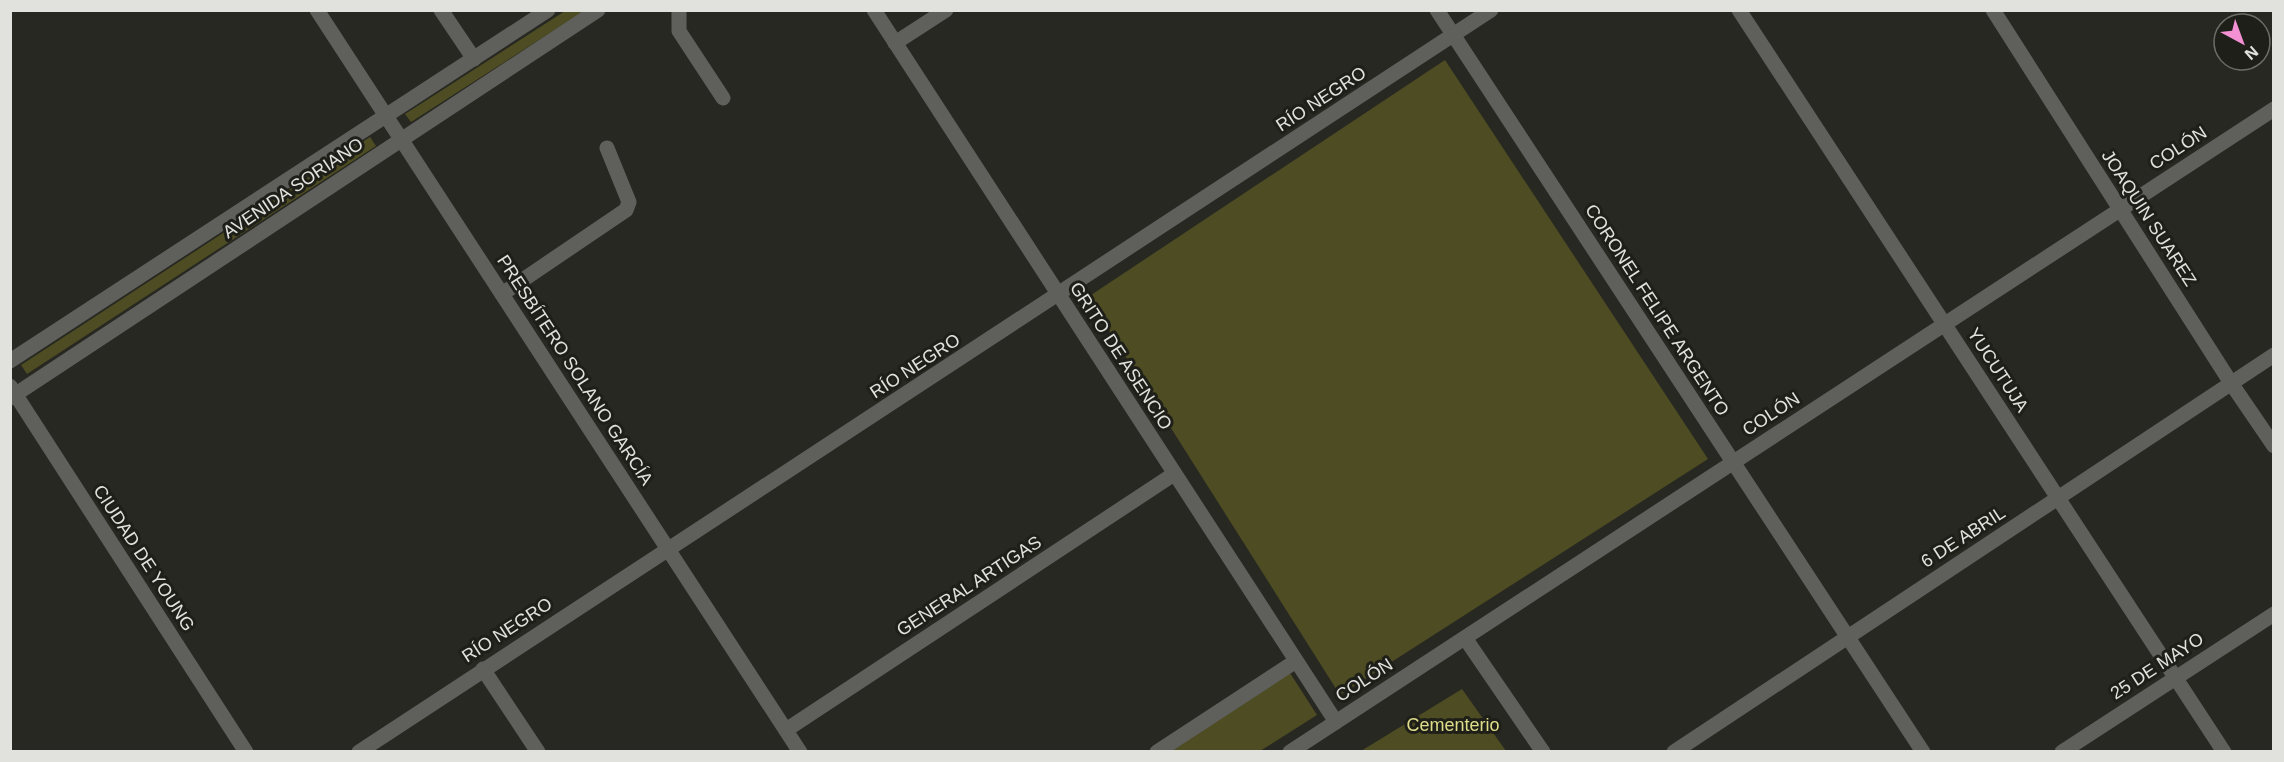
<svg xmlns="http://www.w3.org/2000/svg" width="2284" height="762" font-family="Arial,sans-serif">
<rect width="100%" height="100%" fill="#282822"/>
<!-- green -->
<g fill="#4d4c22">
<path d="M565,11H584L411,122L405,114Z"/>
<path d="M1445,60L1708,459L1340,695L1088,297Z"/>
<path d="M370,137L376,146L27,374L21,365Z"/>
<path d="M1290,673L1317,715L1260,751L1170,752Z"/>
<path d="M1462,689L1506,751H1361Z"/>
</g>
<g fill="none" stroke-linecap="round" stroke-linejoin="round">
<!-- minor -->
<g stroke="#5f5f5c" stroke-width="15">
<path d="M317,10L800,752"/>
<path d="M441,10L474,59"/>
<path d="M679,10V31L723,98"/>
<path d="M874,10L1336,722"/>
<path d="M1437,10L1923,752"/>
<path d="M1739,10L2224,752"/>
<path d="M1993,10L2231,383L2274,446"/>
<path d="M895,43L946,10"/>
<path d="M502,294L626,210L629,202L607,148"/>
<path d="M10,361L548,10"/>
<path d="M10,386L246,752"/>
<path d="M10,398L598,10"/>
<path d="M1465,638L1543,752"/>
<path d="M483,669L538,752"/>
<path d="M786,730L1174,474"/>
<path d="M359,752L1491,10"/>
<path d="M1157,752L1296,661"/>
<path d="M1290,752L2274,109"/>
<path d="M1674,752L2274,355"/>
<path d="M2062,752L2274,614"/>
</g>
</g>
<g text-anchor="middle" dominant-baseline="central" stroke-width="6" stroke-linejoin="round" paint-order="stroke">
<!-- street labels -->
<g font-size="18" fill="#e1e1dd" stroke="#1f1f19">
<text transform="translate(1321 99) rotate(-33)">RÍO NEGRO</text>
<text transform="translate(2178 148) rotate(-33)">COLÓN</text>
<text transform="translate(293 188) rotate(-34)">AVENIDA SORIANO</text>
<text transform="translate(2149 218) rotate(57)">JOAQUIN SUAREZ</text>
<text transform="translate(1657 310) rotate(57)">CORONEL FELIPE ARGENTO</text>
<text transform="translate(1121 356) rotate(57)">GRITO DE ASENCIO</text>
<text transform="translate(915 366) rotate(-33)">RÍO NEGRO</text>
<text transform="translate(575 370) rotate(57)">PRESBÍTERO SOLANO GARCÍA</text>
<text transform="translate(1998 370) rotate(57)">YUCUTUJA</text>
<text transform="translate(1771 414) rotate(-33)">COLÓN</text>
<text transform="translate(1963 537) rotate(-33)">6 DE ABRIL</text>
<text transform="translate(144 558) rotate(57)">CIUDAD DE YOUNG</text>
<text transform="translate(969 586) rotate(-33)">GENERAL ARTIGAS</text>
<text transform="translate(507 630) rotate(-33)">RÍO NEGRO</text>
<text transform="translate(2157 666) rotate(-33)">25 DE MAYO</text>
<text transform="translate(1364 680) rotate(-33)">COLÓN</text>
</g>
<!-- park labels -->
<g font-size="18" fill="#dfdd8a" stroke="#1f1f19">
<text x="1453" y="725">Cementerio</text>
</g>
</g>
<!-- border -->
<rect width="2284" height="762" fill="none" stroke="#e1e1dd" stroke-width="24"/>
<!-- north arrow -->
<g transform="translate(2242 42) rotate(139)"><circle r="28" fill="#1f1f19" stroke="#6d6d67" stroke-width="1.5"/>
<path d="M0-4.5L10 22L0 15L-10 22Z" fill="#f491d4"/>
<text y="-9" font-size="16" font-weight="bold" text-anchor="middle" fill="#e1e1dd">N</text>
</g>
</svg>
